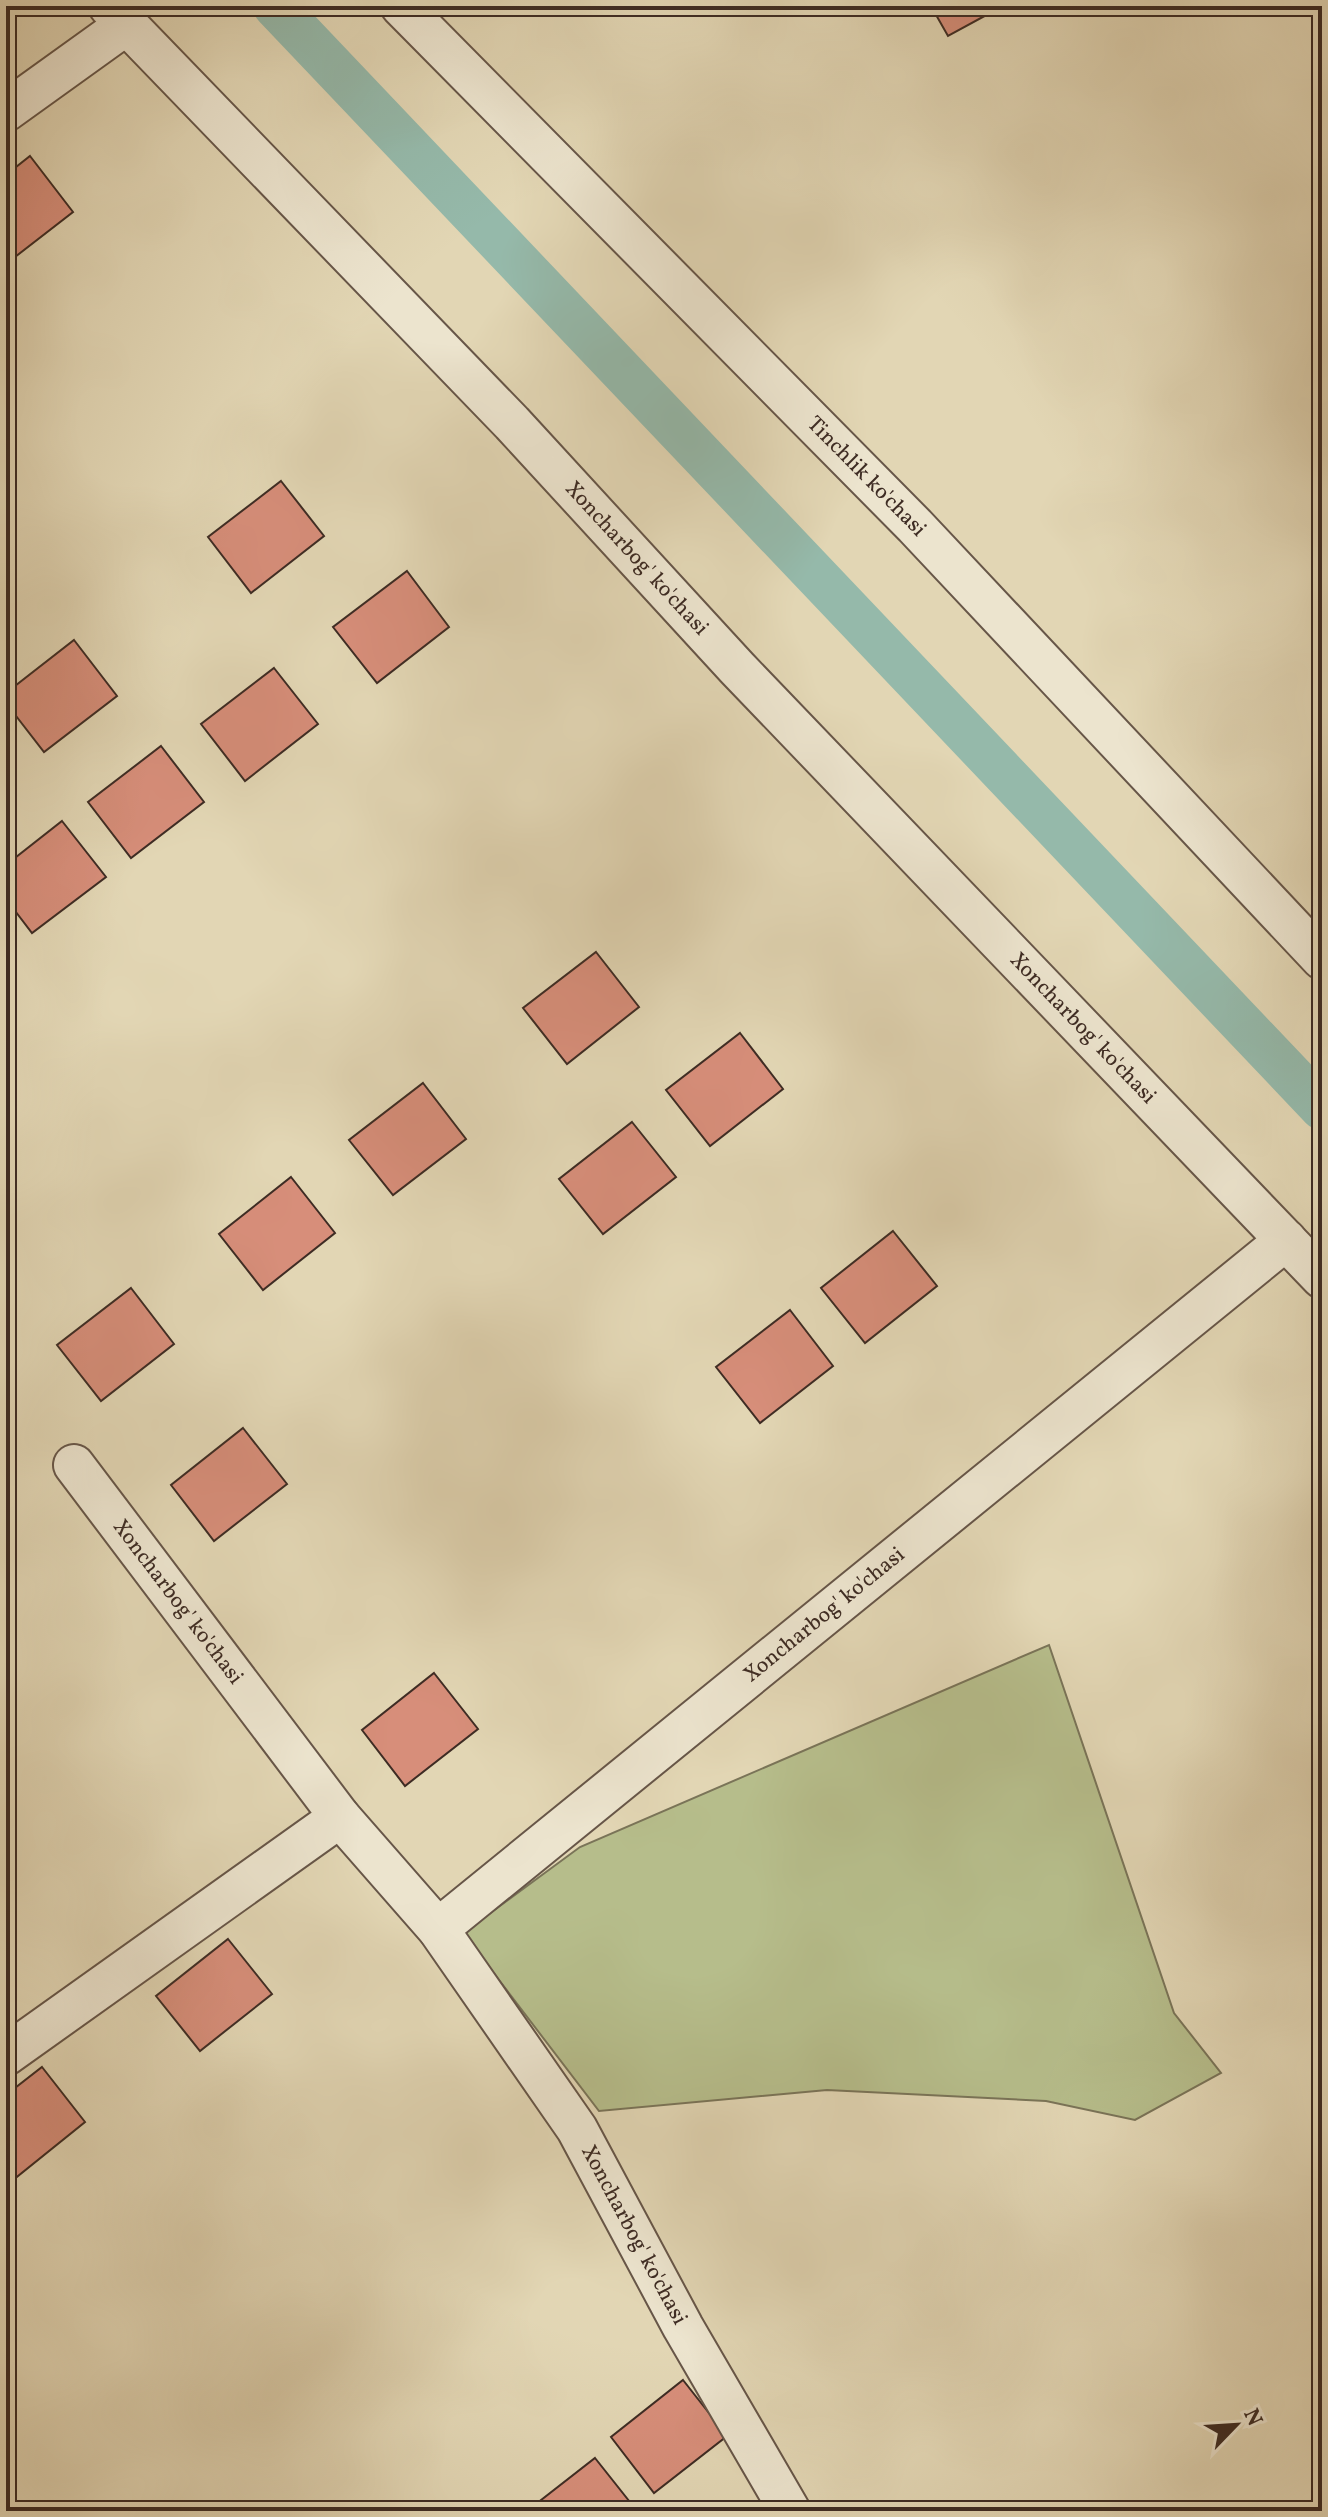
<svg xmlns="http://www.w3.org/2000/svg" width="1328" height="2517" font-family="Vollkorn,serif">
<rect width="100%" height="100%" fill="#e2d6b4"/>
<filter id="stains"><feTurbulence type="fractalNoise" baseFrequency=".0025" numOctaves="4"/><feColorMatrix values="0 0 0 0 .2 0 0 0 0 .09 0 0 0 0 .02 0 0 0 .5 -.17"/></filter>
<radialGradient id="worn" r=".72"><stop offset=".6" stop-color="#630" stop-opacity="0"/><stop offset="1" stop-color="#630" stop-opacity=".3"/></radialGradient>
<!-- green -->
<path fill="#b6bd8b" stroke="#7a7458" stroke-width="2" d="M1049,1645L1174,2013L1221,2073L1135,2120L1046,2101L827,2090L599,2111L463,1933L580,1847Z"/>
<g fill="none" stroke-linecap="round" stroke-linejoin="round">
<!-- canal -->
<path stroke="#95b9aa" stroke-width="44" d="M275,6L1322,1108"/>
</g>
<!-- building -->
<g fill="#d78e7a" stroke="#3e2c24" stroke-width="2">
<path d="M931,6H1003L948,36Z"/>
<path d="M30,156L73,212L6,264V175Z"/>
<path d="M281,481L324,536L251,593L208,537Z"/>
<path d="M407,571L449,627L377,683L333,627Z"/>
<path d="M74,640L117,696L44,752L6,703V693Z"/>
<path d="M274,668L318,724L245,781L201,724Z"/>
<path d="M161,746L204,802L131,858L88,802Z"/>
<path d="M62,821L106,877L32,933L6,899V865Z"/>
<path d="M596,952L639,1007L567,1064L523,1008Z"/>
<path d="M740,1033L783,1089L710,1146L666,1090Z"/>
<path d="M423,1083L466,1139L393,1195L349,1140Z"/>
<path d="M632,1122L676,1177L603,1234L559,1179Z"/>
<path d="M291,1177L335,1233L263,1290L219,1234Z"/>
<path d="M893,1231L937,1286L865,1343L821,1288Z"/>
<path d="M131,1288L174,1344L101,1401L57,1345Z"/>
<path d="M790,1310L833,1366L760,1423L716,1367Z"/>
<path d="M243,1428L287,1484L214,1541L171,1485Z"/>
<path d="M434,1673L478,1729L405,1786L362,1730Z"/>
<path d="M228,1939L272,1994L200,2051L156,1996Z"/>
<path d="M42,2067L85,2122L13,2180L6,2171V2095Z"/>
<path d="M683,2380L727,2436L654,2493L611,2437Z"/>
<path d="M595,2458L637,2511H527Z"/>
</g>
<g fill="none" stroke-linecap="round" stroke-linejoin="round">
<defs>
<g id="street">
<path id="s1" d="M109,6L512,423L737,668L1322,1278"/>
<path id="s2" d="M401,6L915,526L1322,959"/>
<path d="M6,111L127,24"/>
<path id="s3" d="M74,1465L340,1817L438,1929L577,2129L683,2327L790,2511"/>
<path id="s4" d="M438,1929L1286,1240"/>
<path d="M6,2055L340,1817"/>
</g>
</defs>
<!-- street casing -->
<use href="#street" stroke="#675648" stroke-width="44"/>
<!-- street -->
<use href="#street" stroke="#ece4ce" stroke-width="40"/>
</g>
<g text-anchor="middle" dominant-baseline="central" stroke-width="7" stroke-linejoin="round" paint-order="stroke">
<!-- street labels -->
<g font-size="22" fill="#3e2c24" stroke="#ece4ce">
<text stroke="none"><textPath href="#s2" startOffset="662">Tinchlik ko'chasi</textPath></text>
<text stroke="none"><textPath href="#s1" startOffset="764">Xoncharbog' ko'chasi</textPath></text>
<text stroke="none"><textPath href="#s1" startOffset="1412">Xoncharbog' ko'chasi</textPath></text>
<text stroke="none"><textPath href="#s3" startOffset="172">Xoncharbog' ko'chasi</textPath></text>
<text stroke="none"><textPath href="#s4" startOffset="498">Xoncharbog' ko'chasi</textPath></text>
<text stroke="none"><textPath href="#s3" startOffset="954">Xoncharbog' ko'chasi</textPath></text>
</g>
</g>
<!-- margin -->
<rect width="1328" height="2517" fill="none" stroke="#e2d6b4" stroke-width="32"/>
<rect x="8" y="8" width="1312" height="2501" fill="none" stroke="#3e2c24" stroke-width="4"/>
<rect x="16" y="16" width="1296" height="2485" fill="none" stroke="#3e2c24" stroke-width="2"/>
<!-- north arrow -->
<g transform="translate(1236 2425) rotate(65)" stroke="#ece4ce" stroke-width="6" paint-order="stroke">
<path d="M0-6L14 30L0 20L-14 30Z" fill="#3e2c24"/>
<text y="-12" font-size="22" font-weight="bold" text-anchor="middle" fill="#3e2c24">N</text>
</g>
<rect width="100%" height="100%" filter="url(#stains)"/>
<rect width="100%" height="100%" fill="url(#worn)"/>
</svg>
